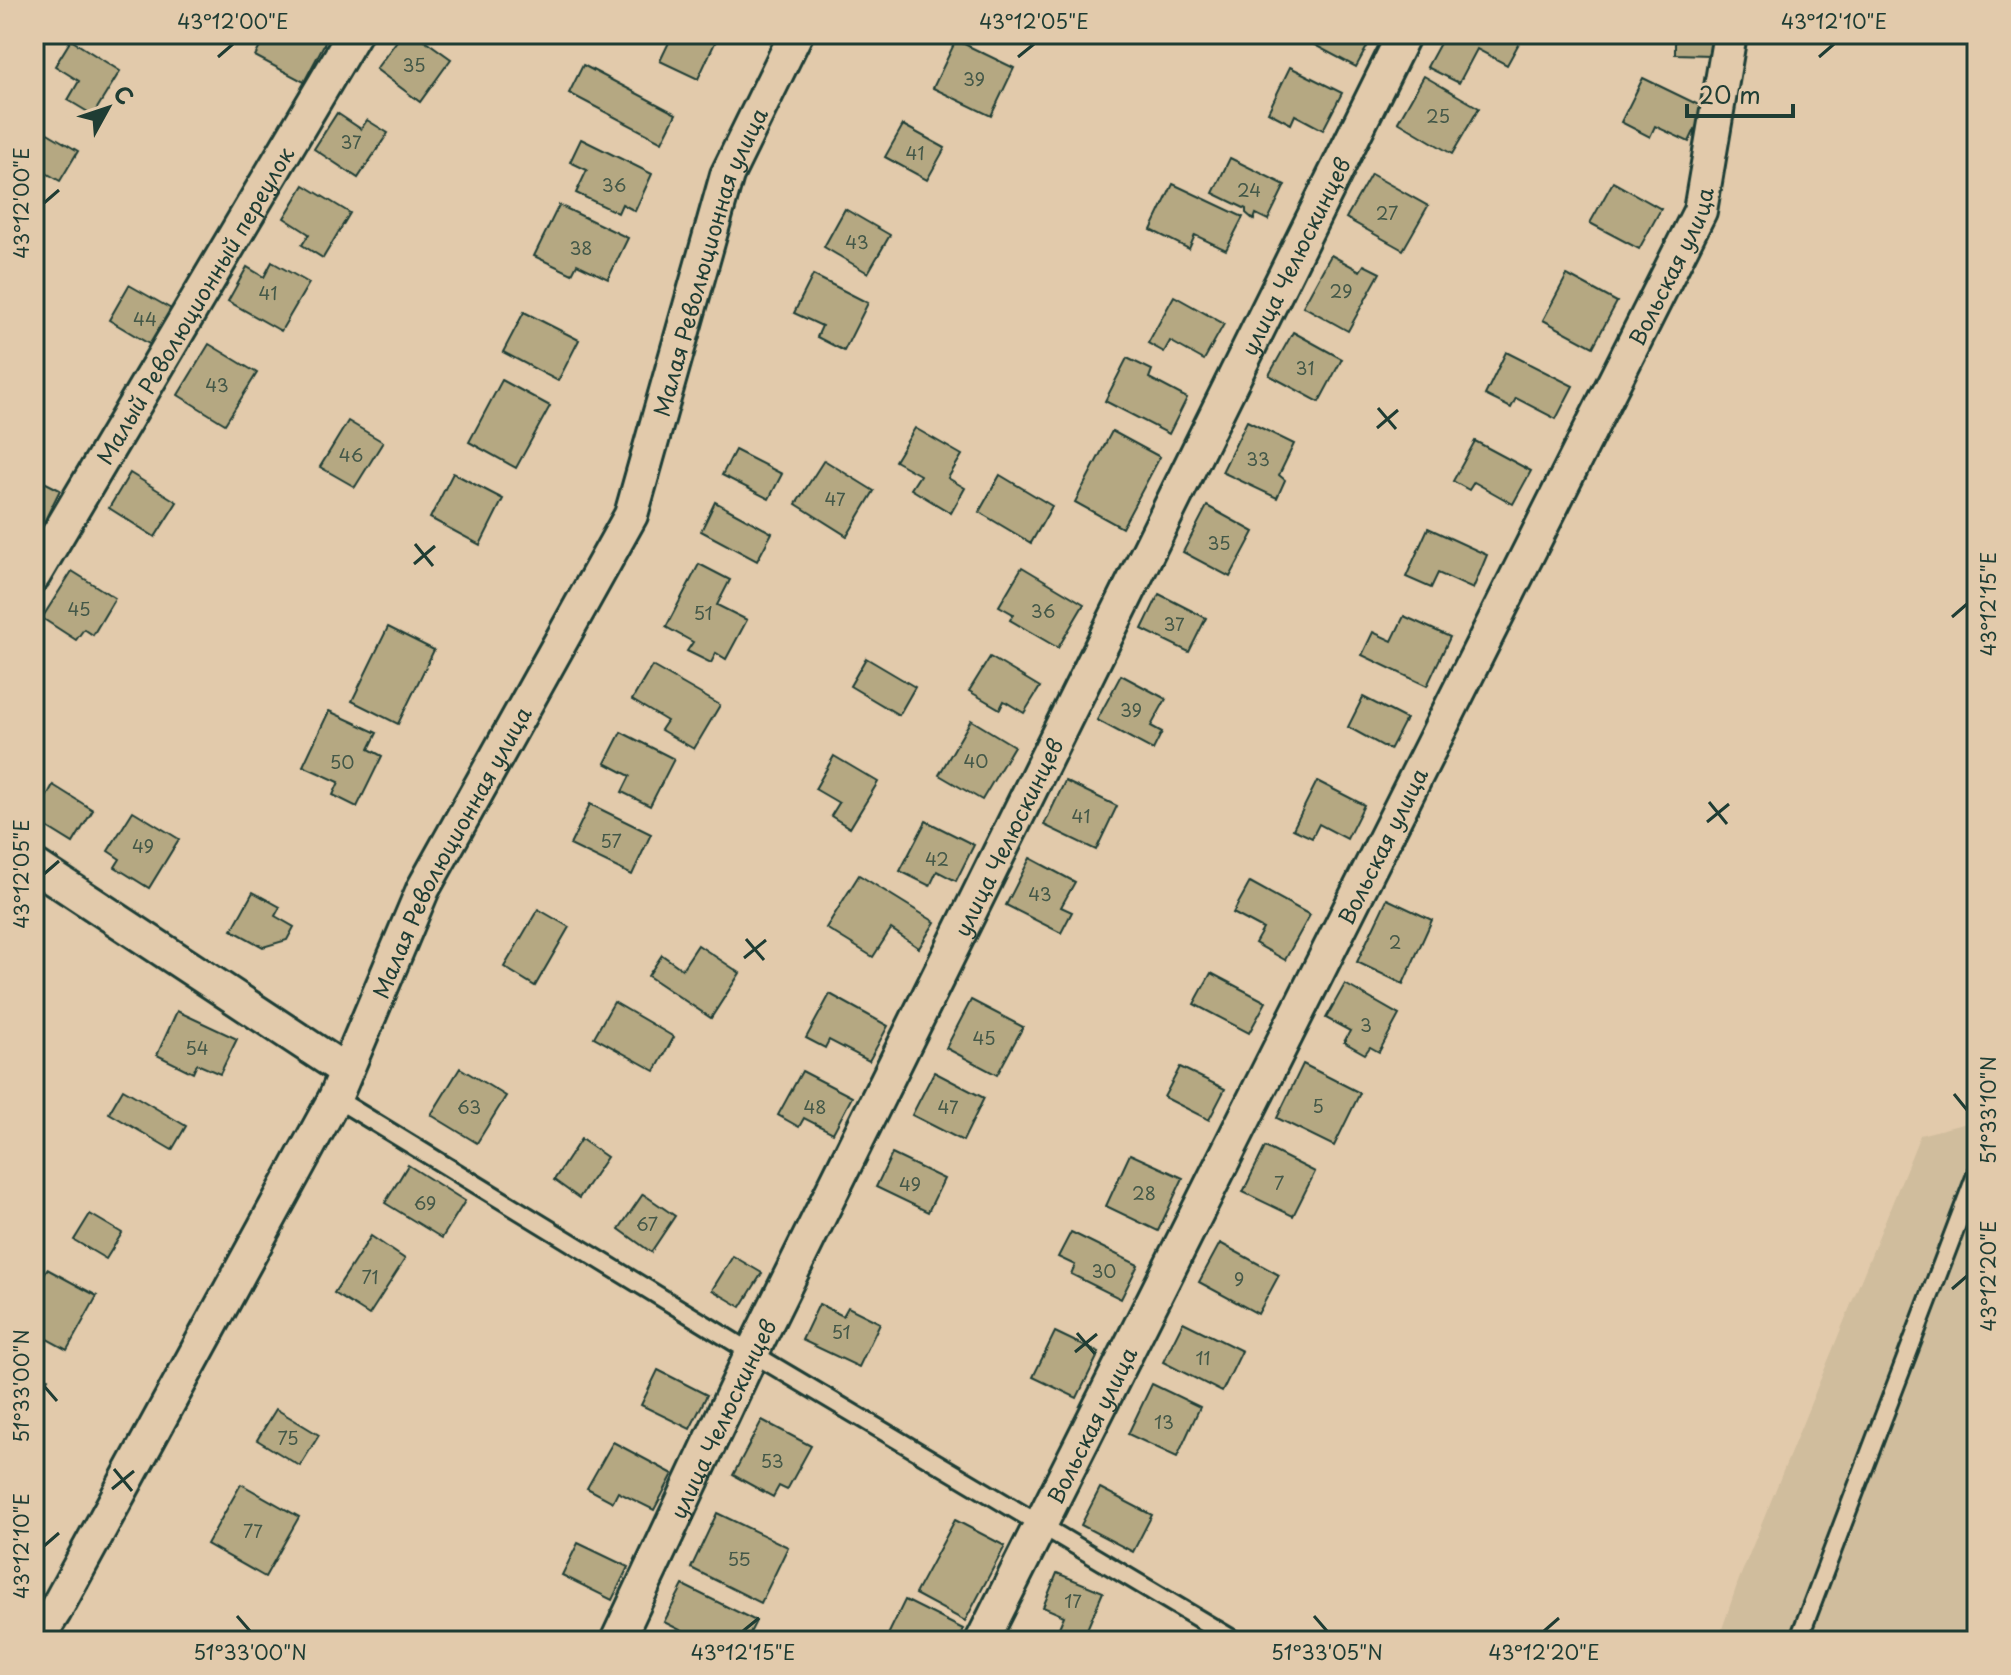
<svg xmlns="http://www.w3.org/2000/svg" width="2011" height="1675" font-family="'Playpen Sans',sans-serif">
<rect width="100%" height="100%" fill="#e2caab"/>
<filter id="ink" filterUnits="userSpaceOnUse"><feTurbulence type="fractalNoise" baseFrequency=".0125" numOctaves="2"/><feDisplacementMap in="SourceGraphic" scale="16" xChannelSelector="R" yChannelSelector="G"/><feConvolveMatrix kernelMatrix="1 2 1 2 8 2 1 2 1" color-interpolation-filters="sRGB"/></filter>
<g filter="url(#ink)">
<!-- built -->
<path fill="#d0bd9d" d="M1977,1103V1597L1963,1641H1723L1721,1632L1738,1582L1920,1135L1967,1123Z"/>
<!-- building -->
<g fill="#b5a882" stroke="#1f3d34" stroke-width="2">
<path d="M267,34H328L329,35L304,82L255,56Z"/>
<path d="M402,34H416L451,59L420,102L376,69Z"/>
<path d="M673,34H719L698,79L660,61Z"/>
<path d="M1313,34H1374L1356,67L1309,42Z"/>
<path d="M1445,34H1524L1507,65L1477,49L1459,83L1427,67Z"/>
<path d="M1675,34H1710V55L1675,54Z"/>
<path d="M71,40L120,71L93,115L68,100L79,81L55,66Z"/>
<path d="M956,40L1014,68L991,116L933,88Z"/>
<path d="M583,65L676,114L662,142L569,93Z"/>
<path d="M1290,67L1342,93L1323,130L1295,115L1291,124L1268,112Z"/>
<path d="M1424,76L1479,108L1452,154L1398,122Z"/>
<path d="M1643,78L1705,108L1689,142L1655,126L1650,137L1621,122Z"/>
<path d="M337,113L361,129L367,120L388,133L358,178L314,149Z"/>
<path d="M34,125L78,151L60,181L34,166Z"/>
<path d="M903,125L945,148L927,180L885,157Z"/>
<path d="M581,139L652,174L635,211L622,204L618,213L576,193L587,170L570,162Z"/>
<path d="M1230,158L1285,185L1268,220L1256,214L1254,220L1246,213V209L1213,193Z"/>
<path d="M1371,174L1428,206L1403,250L1346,218Z"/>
<path d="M1613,182L1661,209L1639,249L1590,223Z"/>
<path d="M1173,184L1243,217L1226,250L1195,235L1189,249L1151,230Z"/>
<path d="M304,185L350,213L323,258L302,245L309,234L284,218Z"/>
<path d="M559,205L628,238L608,279L577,264L572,274L534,256Z"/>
<path d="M845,209L890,235L868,273L824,247Z"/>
<path d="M1331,255L1360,271L1364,265L1380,273L1348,331L1303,306Z"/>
<path d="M272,262L309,283L281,331L228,301L247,267L264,277Z"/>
<path d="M813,275L868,303L844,351L817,337L822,326L794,313Z"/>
<path d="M1567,275L1617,302L1593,347L1543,320Z"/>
<path d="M129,285L182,315L161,351L109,320Z"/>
<path d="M1174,296L1224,324L1204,360L1170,341L1164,352L1148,343Z"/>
<path d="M524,312L579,340L558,381L503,352Z"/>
<path d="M1293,332L1342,359L1319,402L1269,375Z"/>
<path d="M209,344L257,373L225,424L178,395Z"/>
<path d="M1506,352L1573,386L1556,419L1516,398L1511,408L1485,395Z"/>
<path d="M1127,358L1152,370L1149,378L1187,398L1169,434L1105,401Z"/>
<path d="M502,380L550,406L516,468L469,442Z"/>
<path d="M348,421L383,442L355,487L320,467Z"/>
<path d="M1247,421L1294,444L1279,475L1285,480L1277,498L1222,472Z"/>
<path d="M915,428L962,455L948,478L965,488L951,513L911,489L920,475L895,461Z"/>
<path d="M1112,431L1160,457L1122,528L1075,502Z"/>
<path d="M1475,441L1531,471L1513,504L1474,482L1469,490L1453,481Z"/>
<path d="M735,450L782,474L769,499L722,475Z"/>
<path d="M824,460L874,491L847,536L796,504Z"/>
<path d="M130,473L177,502L155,537L109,508Z"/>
<path d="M453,473L503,499L480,545L430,518Z"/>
<path d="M1000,475L1052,506L1031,543L979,512Z"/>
<path d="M34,477L60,490L34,542Z"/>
<path d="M715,502L772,533L757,561L701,531Z"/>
<path d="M1207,506L1254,532L1230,577L1183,552Z"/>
<path d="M1428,528L1487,555L1473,589L1438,573L1431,588L1406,577Z"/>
<path d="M699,564L730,580L717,605L747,620L726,659L716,653L711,663L687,651L693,642L666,627Z"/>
<path d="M1022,567L1084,604L1058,648L1010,620L1013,614L999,606Z"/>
<path d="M72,571L115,598L93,635L84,629L76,640L42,618Z"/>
<path d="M1159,594L1206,618L1189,652L1142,629Z"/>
<path d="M1404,616L1450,637L1427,686L1362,655L1373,632L1392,641Z"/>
<path d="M388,627L434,650L398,724L352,701Z"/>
<path d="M990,657L1040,687L1024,713L1004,701L1000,709L969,691Z"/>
<path d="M866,658L915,687L899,715L850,686Z"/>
<path d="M652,666L720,705L694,749L661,730L667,721L632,700Z"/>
<path d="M1121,675L1166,699L1151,726L1162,732L1153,750L1097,720Z"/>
<path d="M1363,697L1406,719L1390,750L1348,727Z"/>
<path d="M329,711L377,733L369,749L382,756L357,807L333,795L339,782L303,766Z"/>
<path d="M971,720L1014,746L982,800L939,775Z"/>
<path d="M621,732L674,759L650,806L622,792L630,776L605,763Z"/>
<path d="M834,756L878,782L850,828L831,816L839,803L815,789Z"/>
<path d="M1065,781L1117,806L1096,850L1044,825Z"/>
<path d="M1317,781L1364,805L1347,839L1319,824L1312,838L1293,829Z"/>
<path d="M53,785L93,810L73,843L34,819Z"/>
<path d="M590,804L651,834L632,875L570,845Z"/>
<path d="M133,811L179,839L149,888L115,867L120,859L108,851Z"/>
<path d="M926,821L974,845L956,881L937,871L930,886L900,871Z"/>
<path d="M1030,858L1075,882L1061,907L1072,912L1061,933L1006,905Z"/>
<path d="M859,875L935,922L919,948L891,929L873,957L826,928Z"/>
<path d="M1250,882L1310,915L1285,960L1255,943L1263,929L1233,913Z"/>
<path d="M253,892L280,907L275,916L294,927L287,940L263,947L232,930Z"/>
<path d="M1387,899L1432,920L1403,984L1357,962Z"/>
<path d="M538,909L569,927L535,986L504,967Z"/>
<path d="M698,945L740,973L711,1018L648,976L662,955L682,969Z"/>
<path d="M1211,973L1266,1002L1249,1033L1194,1004Z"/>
<path d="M1345,984L1399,1015L1379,1052L1370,1047L1365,1054L1344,1042L1350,1031L1326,1018Z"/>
<path d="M830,994L888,1026L869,1061L829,1040L825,1048L806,1038Z"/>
<path d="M971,1000L1023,1027L997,1075L946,1048Z"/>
<path d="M614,1002L674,1037L655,1071L594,1037Z"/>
<path d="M177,1011L237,1039L220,1074L197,1064L193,1073L157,1055Z"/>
<path d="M1303,1064L1360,1093L1334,1146L1277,1118Z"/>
<path d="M1180,1067L1225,1089L1209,1120L1164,1097Z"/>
<path d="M460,1068L506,1096L477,1143L431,1115Z"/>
<path d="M802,1071L852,1097L833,1133L804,1118L799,1127L778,1115Z"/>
<path d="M934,1072L984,1098L963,1141L912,1115Z"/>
<path d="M123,1089L186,1126L172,1150L109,1113Z"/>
<path d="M581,1139L607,1157L579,1198L554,1180Z"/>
<path d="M1265,1147L1315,1172L1293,1216L1243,1192Z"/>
<path d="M892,1154L944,1179L928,1212L876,1187Z"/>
<path d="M1130,1154L1183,1178L1158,1231L1106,1206Z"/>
<path d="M408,1165L465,1201L442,1238L385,1203Z"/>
<path d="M643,1194L675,1216L651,1252L619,1229Z"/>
<path d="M90,1214L122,1233L106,1259L74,1240Z"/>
<path d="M1071,1232L1138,1265L1121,1299L1071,1274L1075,1265L1058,1257Z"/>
<path d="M371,1236L405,1259L369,1315L334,1293Z"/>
<path d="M1220,1243L1279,1275L1258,1314L1199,1282Z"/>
<path d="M733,1256L762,1273L741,1307L712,1290Z"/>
<path d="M47,1269L97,1296L67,1350L34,1332V1293Z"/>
<path d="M819,1304L843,1316L848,1307L880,1323L859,1367L802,1340Z"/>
<path d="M1183,1322L1242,1351L1222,1392L1163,1362Z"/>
<path d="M1055,1332L1099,1353L1077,1398L1033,1377Z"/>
<path d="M34,1370L48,1378L34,1402Z"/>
<path d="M658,1370L707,1395L690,1429L641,1405Z"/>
<path d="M1152,1384L1200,1407L1177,1457L1128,1434Z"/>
<path d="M276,1409L319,1435L300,1466L257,1440Z"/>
<path d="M762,1420L811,1446L787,1490L779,1486L773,1497L733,1475Z"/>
<path d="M613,1442L673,1474L654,1510L618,1492L613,1502L587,1488Z"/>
<path d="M241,1484L299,1517L265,1577L207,1544Z"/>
<path d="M1100,1488L1152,1515L1133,1552L1081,1525Z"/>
<path d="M717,1513L788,1547L761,1603L691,1568Z"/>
<path d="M955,1520L1005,1546L965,1621L915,1594Z"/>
<path d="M578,1543L628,1567L612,1600L562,1575Z"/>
<path d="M1057,1573L1103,1592L1082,1641L1057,1632L1064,1616L1043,1607Z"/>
<path d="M683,1585L756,1621L746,1641H702L664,1622Z"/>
<path d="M905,1600L963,1629L957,1641H885Z"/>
</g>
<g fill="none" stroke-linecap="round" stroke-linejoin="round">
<defs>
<g id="lane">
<path d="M335,1098L752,1353L1236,1641"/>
<path d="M1798,1641L1977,1172"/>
</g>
<g id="street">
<path id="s1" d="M34,575L354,34"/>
<path d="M34,865L346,1071"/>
<path id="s2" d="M36,1641L55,1611L335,1098L423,889L631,515L727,175L796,34"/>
<path id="s3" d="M617,1641L752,1353L1404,34"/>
<path id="s4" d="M982,1641L1700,211L1730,34"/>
</g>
</defs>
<!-- lane casing -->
<use href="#lane" stroke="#1f3d34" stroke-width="22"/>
<!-- street casing -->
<use href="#street" stroke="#1f3d34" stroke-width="38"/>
<!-- lane -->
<use href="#lane" stroke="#e2caab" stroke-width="16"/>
<!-- street -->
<use href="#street" stroke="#e2caab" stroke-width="32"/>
</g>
</g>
<!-- ticks -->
<path fill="none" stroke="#1f3d34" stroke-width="3" d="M218,57L233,44M1018,57L1034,44M1819,57L1834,44M44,203L59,190M1378,408L1396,429M1377,428L1398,410M415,544L433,566M414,564L435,546M1952,617L1967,604M1709,802L1727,824M1707,822L1729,804M44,874L59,861M746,939L764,960M744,958L766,940M1954,1094L1967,1110M1952,1289L1967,1276M1077,1333L1095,1354M1075,1352L1097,1334M44,1386L57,1401M114,1469L132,1491M112,1489L134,1471M44,1546L59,1533M237,1616L250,1631M1314,1616L1327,1631M743,1631L759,1618M1544,1631L1559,1618"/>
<g text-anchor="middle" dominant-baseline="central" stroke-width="8" stroke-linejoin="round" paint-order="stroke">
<!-- number labels -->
<g font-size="18" fill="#445848">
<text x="414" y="64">35</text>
<text x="974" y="78">39</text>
<text x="1438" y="115">25</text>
<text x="351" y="141">37</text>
<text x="915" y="152">41</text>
<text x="614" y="184">36</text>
<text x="1249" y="189">24</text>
<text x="1387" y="212">27</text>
<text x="857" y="241">43</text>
<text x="581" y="247">38</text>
<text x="1341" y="290">29</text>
<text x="268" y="292">41</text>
<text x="145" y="318">44</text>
<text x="1305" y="367">31</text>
<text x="217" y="384">43</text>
<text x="351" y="454">46</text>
<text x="1258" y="458">33</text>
<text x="835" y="498">47</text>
<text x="1219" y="542">35</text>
<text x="79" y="608">45</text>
<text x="1043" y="610">36</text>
<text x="703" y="612">51</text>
<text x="1174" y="623">37</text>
<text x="1131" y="709">39</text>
<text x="976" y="760">40</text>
<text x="342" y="761">50</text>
<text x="1081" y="815">41</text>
<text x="611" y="840">57</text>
<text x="143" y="845">49</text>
<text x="937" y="858">42</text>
<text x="1040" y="893">43</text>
<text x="1395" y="941">2</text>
<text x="1366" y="1024">3</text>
<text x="984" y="1037">45</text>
<text x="197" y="1047">54</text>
<text x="1318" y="1105">5</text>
<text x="469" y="1106">63</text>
<text x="815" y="1106">48</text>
<text x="948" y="1106">47</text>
<text x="1279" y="1182">7</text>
<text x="910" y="1183">49</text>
<text x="1144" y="1192">28</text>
<text x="425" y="1202">69</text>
<text x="647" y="1223">67</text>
<text x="1104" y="1270">30</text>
<text x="370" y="1276">71</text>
<text x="1239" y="1278">9</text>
<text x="841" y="1331">51</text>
<text x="1203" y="1357">11</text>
<text x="1164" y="1421">13</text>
<text x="288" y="1437">75</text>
<text x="772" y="1460">53</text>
<text x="253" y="1530">77</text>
<text x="739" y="1558">55</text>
<text x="1073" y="1600">17</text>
</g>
<!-- street labels -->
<g font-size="22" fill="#1f3d34" stroke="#e2caab">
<text stroke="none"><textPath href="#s3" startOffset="1542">улица Челюскинцев</textPath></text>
<text stroke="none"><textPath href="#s2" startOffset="1540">Малая Революционная улица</textPath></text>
<text stroke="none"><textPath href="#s4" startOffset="1538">Вольская улица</textPath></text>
<text stroke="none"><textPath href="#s1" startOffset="314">Малый Революционный переулок</textPath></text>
<text stroke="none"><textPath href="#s3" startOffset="894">улица Челюскинцев</textPath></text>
<text stroke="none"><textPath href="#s4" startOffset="890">Вольская улица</textPath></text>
<text stroke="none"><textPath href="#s2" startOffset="892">Малая Революционная улица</textPath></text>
<text stroke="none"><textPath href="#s3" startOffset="246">улица Челюскинцев</textPath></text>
<text stroke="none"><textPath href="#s4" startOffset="242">Вольская улица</textPath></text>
</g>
</g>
<!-- margin -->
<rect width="2011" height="1675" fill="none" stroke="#e2caab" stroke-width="88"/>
<!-- north arrow -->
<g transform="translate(108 108) rotate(50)" stroke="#e2caab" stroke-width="6" paint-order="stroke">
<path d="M0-6L14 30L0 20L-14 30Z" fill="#1f3d34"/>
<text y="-12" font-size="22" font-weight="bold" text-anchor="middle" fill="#1f3d34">С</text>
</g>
<!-- scale -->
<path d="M1687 104v12h106v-12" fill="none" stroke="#1f3d34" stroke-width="4"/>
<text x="1699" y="104" font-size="24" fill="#1f3d34" stroke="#e2caab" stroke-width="6" paint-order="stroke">20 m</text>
<rect x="44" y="44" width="1923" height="1587" fill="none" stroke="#1f3d34" stroke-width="3"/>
<g font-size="20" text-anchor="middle" fill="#1f3d34">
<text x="233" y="29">43°12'00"E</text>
<text x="1034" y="29">43°12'05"E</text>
<text x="1834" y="29">43°12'10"E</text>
<text transform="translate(22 203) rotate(-90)" y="7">43°12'00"E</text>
<text transform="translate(1989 604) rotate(-90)" y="7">43°12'15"E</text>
<text transform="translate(22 874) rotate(-90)" y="7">43°12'05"E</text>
<text transform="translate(1989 1110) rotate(-90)" y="7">51°33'10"N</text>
<text transform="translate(1989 1276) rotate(-90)" y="7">43°12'20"E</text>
<text transform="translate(22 1386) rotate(-90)" y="7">51°33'00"N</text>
<text transform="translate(22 1546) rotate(-90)" y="7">43°12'10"E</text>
<text x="250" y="1660">51°33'00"N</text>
<text x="743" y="1660">43°12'15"E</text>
<text x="1327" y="1660">51°33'05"N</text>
<text x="1544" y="1660">43°12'20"E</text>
</g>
</svg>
